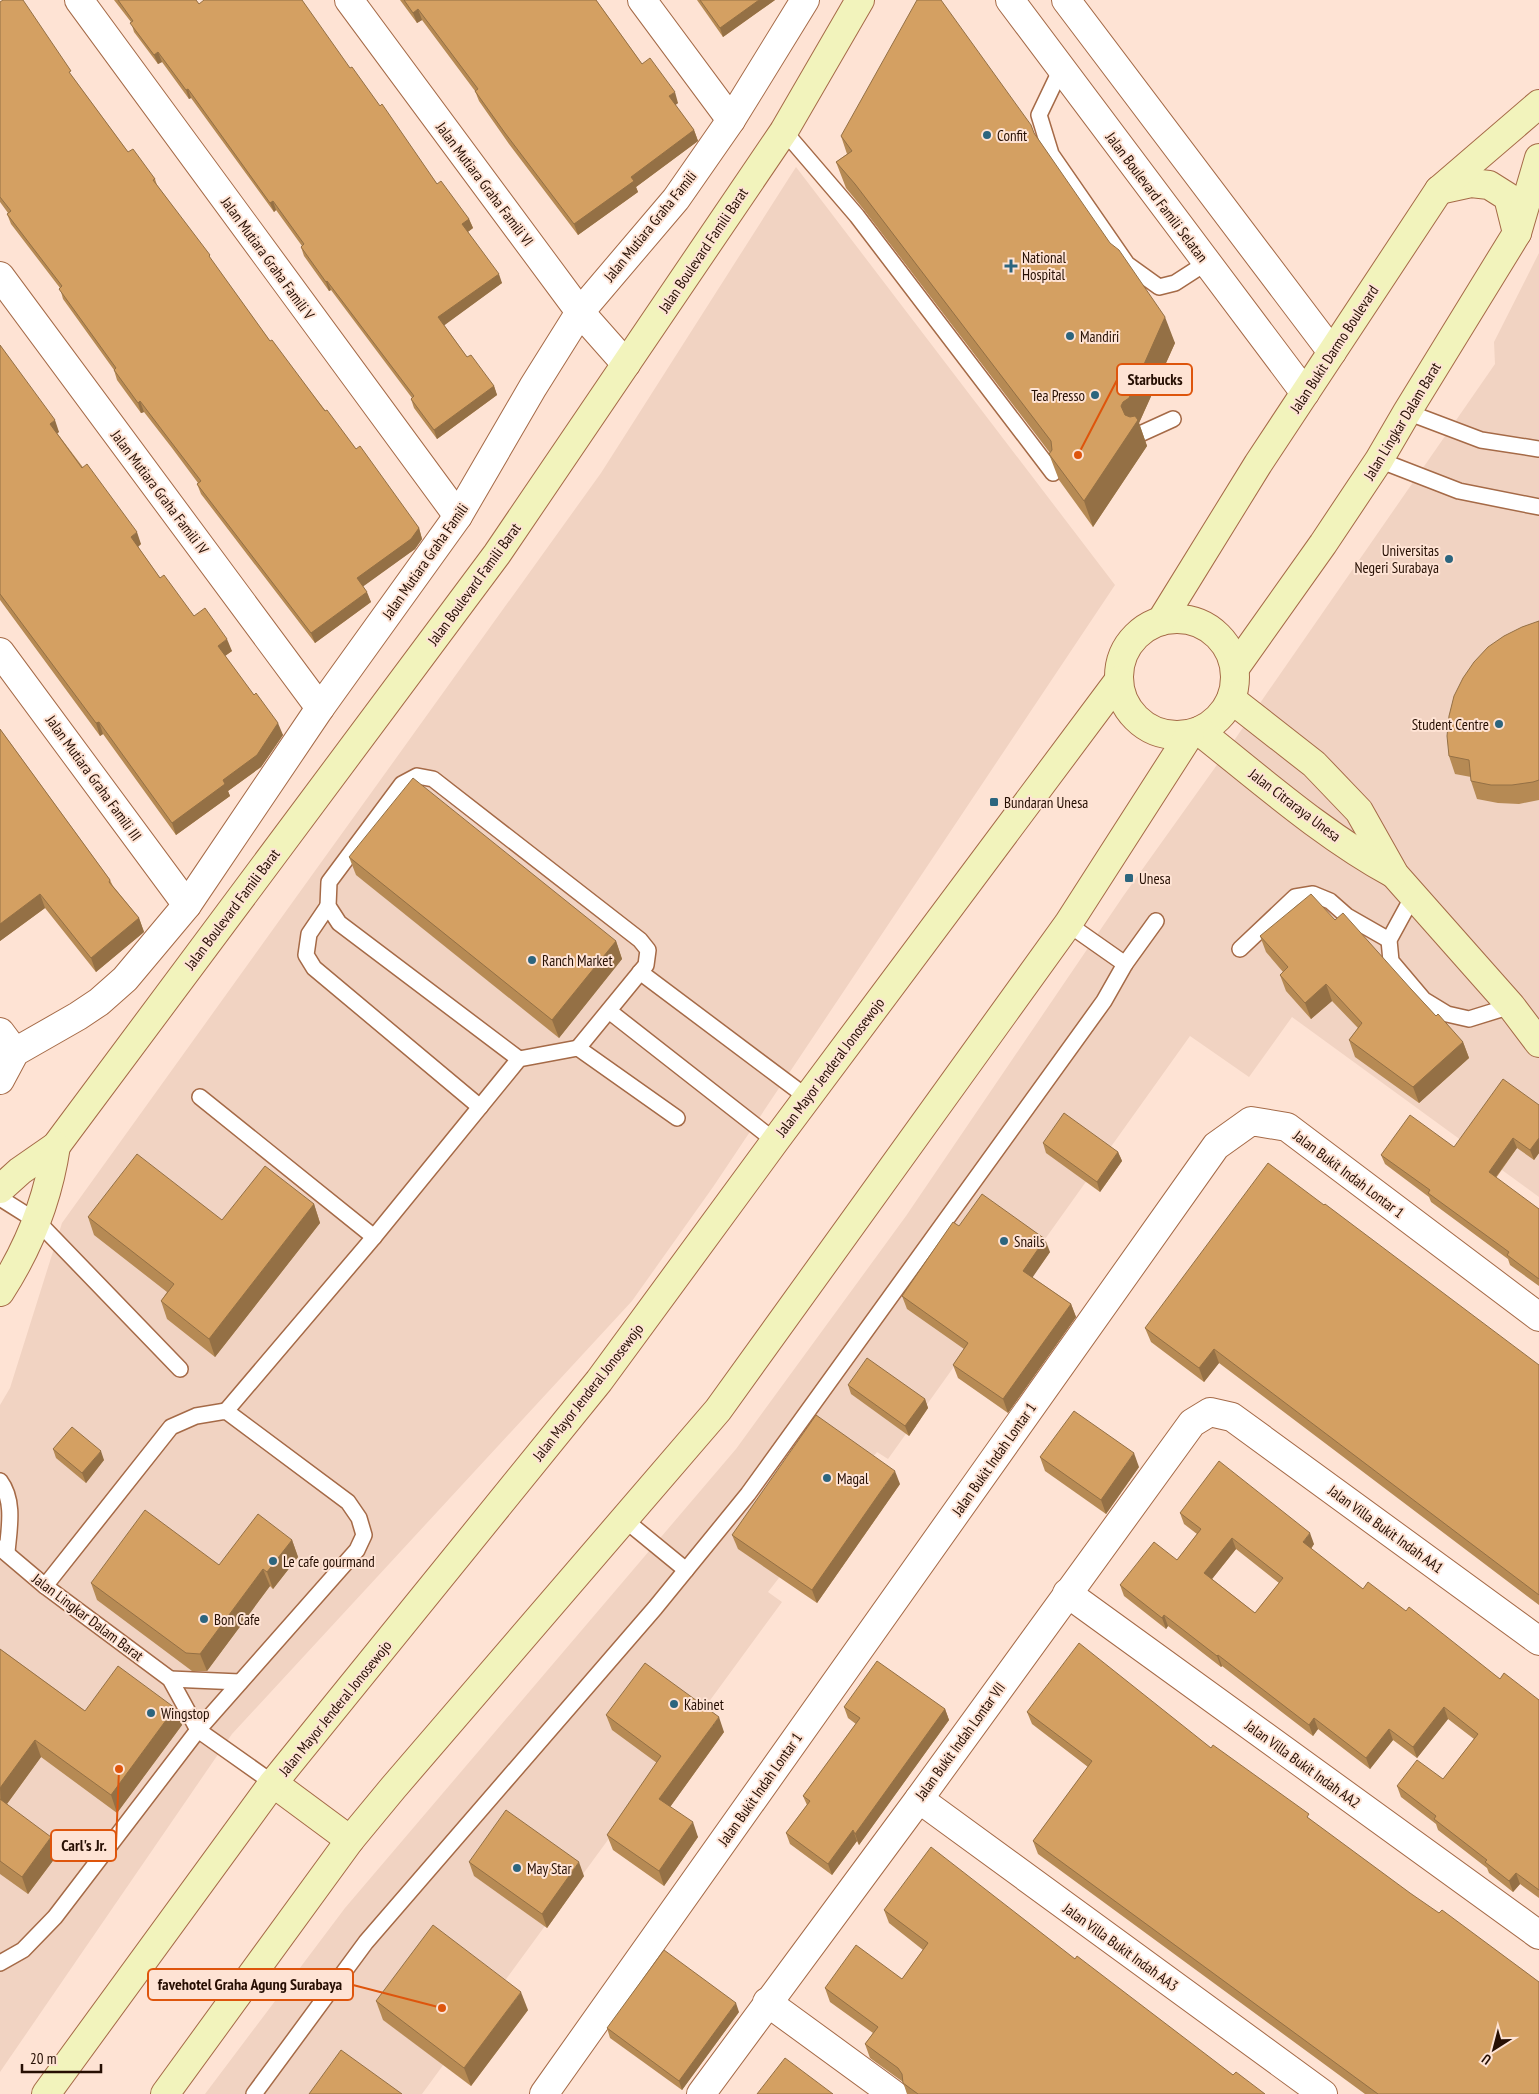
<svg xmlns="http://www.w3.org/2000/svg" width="1539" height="2094" font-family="'PT Sans Narrow',sans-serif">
<rect width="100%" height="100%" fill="#fee3d4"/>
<!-- built -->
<g fill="#f1d3c2">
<path d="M796,167L1115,585L713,1187L632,1301L232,1734L0,2072V1405L10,1388L62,1223L601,473Z"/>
<path d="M1539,253V1197L1292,1017L1249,1077L1190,1036L888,1459L877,1452L768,1592L782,1602L422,2094H205L345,1908L736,1449L906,1216L1124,895L1224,755L1495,364L1494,342Z"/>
</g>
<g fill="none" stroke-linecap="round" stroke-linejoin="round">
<defs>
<g id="lane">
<path d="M1061,69L1039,115L1051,154L1127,264L1159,287L1175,283L1206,263"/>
<path d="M784,131L857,216L1053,473"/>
<path d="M1407,412L1481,440L1539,449"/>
<path d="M1140,434L1173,419"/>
<path d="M1379,460L1459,491L1539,507"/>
<path d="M1413,896L1389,940L1391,961L1424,1000L1447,1014L1469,1019L1511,1006"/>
<path d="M328,906L309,934L306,955L314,968L480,1107"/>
<path d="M1068,924L1125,964"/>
<path d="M1240,949L1295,897L1313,894L1330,901L1347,916L1389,940"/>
<path d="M640,972L808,1098"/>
<path d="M609,1011L775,1141"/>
<path d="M519,1059L339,923L328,906L329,882L402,784L417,776L433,779L640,940L648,950L646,965L578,1048"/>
<path d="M200,1097L374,1237"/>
<path d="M0,1198L38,1222L180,1369"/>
<path d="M226,1411L374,1237L519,1059L578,1048L677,1118"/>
<path d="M0,1481C15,1501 9,1529 7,1552"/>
<path d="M625,1520L686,1570"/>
<path d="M0,1548L45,1586L170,1679L198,1730L273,1783"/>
<path d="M170,1679L240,1682"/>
<path d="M0,1963L23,1950L55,1917L198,1730L357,1550L364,1535L359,1518L348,1502L226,1411L196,1416L171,1427L45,1586"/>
<path d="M254,2094L366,1942L655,1608L748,1494L1104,1001L1125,964L1156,921"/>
</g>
<g id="street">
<path d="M79,0L458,516"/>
<path d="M349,0L580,312L626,364"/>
<path d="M642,0L731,120"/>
<path d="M1010,0L1305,393"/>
<path d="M1066,0L1332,352"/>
<path d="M0,276L320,708"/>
<path d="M0,652L187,905"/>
<path d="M0,1032L15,1052"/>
<path d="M0,1080L15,1052L78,1016L99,1002L125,979L187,905L320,708L458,516L533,387L580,312L676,199L731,120L805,0"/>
<path d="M1067,1593L1539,1935"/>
<path d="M919,1799L1323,2094"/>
<path d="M767,2002L893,2094"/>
<path d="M544,2094L1216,1146L1251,1121L1287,1127L1539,1317"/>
<path d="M701,2094L919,1799L1192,1423L1210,1412L1232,1417L1539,1641"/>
</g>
<g id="secondary">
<path d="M1439,190L1471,183L1489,185L1508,197L1517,233"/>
<circle cx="1177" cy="677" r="58"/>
<path d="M1161,621L1258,464L1439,190L1539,104"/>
<path d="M1235,668L1323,544L1379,460L1407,412L1517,233L1539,158"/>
<path d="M1231,699L1314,764L1359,811L1395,875L1511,1006L1539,1043"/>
<path d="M1199,731C1261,780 1324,836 1394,874"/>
<path d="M0,1189L20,1171L56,1146L497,554L784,131L860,0"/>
<path d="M0,1292C30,1246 48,1200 56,1146"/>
<path d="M273,1783L350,1840"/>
<path d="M46,2094L270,1787L599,1381L775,1141L1119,680"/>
<path d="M165,2094L350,1840L393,1788L718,1410L1068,924L1190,734"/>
</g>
</defs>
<!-- lane casing -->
<use href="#lane" stroke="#a56a47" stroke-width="18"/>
<!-- street casing -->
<use href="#street" stroke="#a56a47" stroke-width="30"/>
<!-- secondary casing -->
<use href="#secondary" stroke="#a56a47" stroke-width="30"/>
<!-- lane -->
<use href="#lane" stroke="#fff" stroke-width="15"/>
<!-- street -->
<use href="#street" stroke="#fff" stroke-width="28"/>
<!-- secondary -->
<use href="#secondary" stroke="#f2f3bc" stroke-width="28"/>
</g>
<!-- wall -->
<g fill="#b68a54" fill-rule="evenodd">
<path d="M114,0H196L199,4L350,68L437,184L469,219L473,228L468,232L502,283L444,325L467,357L494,386L497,395L437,439L414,408L411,399L412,398L331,290L329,291L304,256L301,247L302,246L276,210L274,212L191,98L189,99L162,62L158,64L134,32L131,22Z"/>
<path d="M400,0H596L642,64L678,103L675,105L694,130L698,141L636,187L638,192L578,235L509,144L479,101L475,91L422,20L417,23Z"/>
<path d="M697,0H775L723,37Z"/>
<path d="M0,2L74,79L128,152L155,179L157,185L270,341L419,528L422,539L415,549L363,586L371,602L315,643L201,494L197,484L198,483L172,448L144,412L141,413L117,380L114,370L63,299L60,288L11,224L7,214L8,213L0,202Z"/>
<path d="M1034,133L1175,343L1139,423L1147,446L1093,527L1059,480L1049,454L1050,453L864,210L846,188L836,162L847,154L841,136Z"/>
<path d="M0,345L59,432L57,433L141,544L138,547L160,578L194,616L232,651L225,656L283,735L261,767L228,791L230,796L176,835L103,734L100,736L0,600Z"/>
<path d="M1539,621V800L1519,804L1498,803L1477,799L1471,781V777L1455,774L1449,756Z"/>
<path d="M0,729L110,880L113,886L139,918L144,932L96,972L45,908L0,941Z"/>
<path d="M349,857L616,941L622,959L559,1038L356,875Z"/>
<path d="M1335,920L1411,989L1436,1016L1463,1042L1469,1058L1419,1103L1355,1057L1349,1040L1358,1028L1332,1001L1311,1019L1286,991L1280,975L1283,972L1266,952L1260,936Z"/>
<path d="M1539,1105V1153L1534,1160L1517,1148L1496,1178L1539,1209V1286L1510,1265L1508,1259L1431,1202L1429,1197L1385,1164L1381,1155L1454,1147Z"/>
<path d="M1043,1143L1118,1152L1122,1161L1100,1192L1046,1153Z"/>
<path d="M314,1204L320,1223L215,1357L167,1319L161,1301L167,1292L94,1235L88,1217L222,1220Z"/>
<path d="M959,1226L1050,1252L1032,1277L1071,1304L1076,1317L1008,1413L958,1378L953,1365L964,1349L907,1309L902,1296Z"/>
<path d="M1145,1328L1539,1365V1605L1219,1363L1204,1382L1151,1342Z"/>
<path d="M848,1385L925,1399L928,1408L909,1436L851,1394Z"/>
<path d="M53,1449L104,1460L86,1483L56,1458Z"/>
<path d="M1040,1457L1139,1467L1106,1514L1045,1471Z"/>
<path d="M900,1484L817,1603L738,1549L732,1535Z"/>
<path d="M1180,1513L1314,1544L1311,1549L1363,1589L1406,1611L1500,1679L1539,1700V1898L1520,1884L1513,1892L1489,1873L1487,1868L1438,1830L1436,1824L1401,1797L1397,1786L1443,1779L1474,1739L1448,1719L1417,1758L1393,1740L1370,1769L1318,1729L1313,1736L1222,1666L1221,1667L1168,1626L1166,1629L1124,1596L1120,1585L1177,1560L1197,1534L1184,1524ZM1236,1549L1279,1583L1255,1613L1212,1579Z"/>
<path d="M292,1540L298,1557L273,1589L270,1586L207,1671H192L97,1600L91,1583L219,1565Z"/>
<path d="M0,1649L85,1711L175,1708L182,1725L117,1813L41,1757L7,1804L58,1854L28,1894L0,1874Z"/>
<path d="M844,1707L945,1709L949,1720L859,1845L857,1841L832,1875L790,1844L786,1833L807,1805L803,1796L856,1724L848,1718Z"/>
<path d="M1027,1712L1211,1748L1311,1820L1539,2094H1365L1038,1854L1033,1841L1088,1767L1032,1724Z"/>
<path d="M606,1715L724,1732L670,1807L698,1837L664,1886L613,1850L607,1835L657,1763L612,1730Z"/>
<path d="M469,1862L584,1876L547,1928L474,1876Z"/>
<path d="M884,1910L1075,1959L1233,2075L1265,2094H907L903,2082L870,2058L865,2044L873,2033L830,2002L825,1988L902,1979L923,1950L889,1923Z"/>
<path d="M376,2001L528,2010L471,2086L383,2020Z"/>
<path d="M739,2012L682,2090L610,2038L607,2028Z"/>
</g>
<!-- shaded-wall -->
<g fill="#947045">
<path d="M759,0H775L723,37L720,28Z"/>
<path d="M418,9L422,20L417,23L413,13Z"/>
<path d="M158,52L162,62L158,64L154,55Z"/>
<path d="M188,89L191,98L189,99L186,90Z"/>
<path d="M675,92L678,103L673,107L669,96Z"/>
<path d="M694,130L698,141L636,187L638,192L578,235L574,224L631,177Z"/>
<path d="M273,201L276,210L274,212L270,203Z"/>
<path d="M469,219L473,228L466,233L462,224Z"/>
<path d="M499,274L502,283L442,327L438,317Z"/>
<path d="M327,281L331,290L329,291L326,282Z"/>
<path d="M1165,317L1175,343L1139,423L1147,446L1093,527L1084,501L1121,406Z"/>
<path d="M494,386L497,395L437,439L434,430Z"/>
<path d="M140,401L144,412L141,413L138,403Z"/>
<path d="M55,420L59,432L54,436L50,424Z"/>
<path d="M419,528L422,539L415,549L361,588L357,578Z"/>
<path d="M137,532L141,544L135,549L131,537Z"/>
<path d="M367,592L371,602L315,643L311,633Z"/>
<path d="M227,639L232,651L222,658L218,646Z"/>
<path d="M99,722L103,734L100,736L96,723Z"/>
<path d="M278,723L283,735L261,767L228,791L230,796L176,835L172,823L223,780Z"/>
<path d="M40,894L45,908L0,941V924Z"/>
<path d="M139,918L144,932L96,972L91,958Z"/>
<path d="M616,941L622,959L559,1038L552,1020Z"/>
<path d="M1326,984L1332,1001L1311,1019L1305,1003Z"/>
<path d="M1463,1042L1469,1058L1419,1103L1413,1087Z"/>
<path d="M1513,1138L1517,1148L1492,1182L1489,1172Z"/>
<path d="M1539,1138V1153L1534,1160L1530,1150Z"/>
<path d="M1118,1152L1122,1161L1100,1192L1097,1182Z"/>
<path d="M314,1204L320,1223L215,1357L209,1339Z"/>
<path d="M1045,1239L1050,1252L1028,1284L1023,1271Z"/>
<path d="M1071,1304L1076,1317L1008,1413L1003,1399Z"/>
<path d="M1214,1349L1219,1363L1204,1382L1199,1368Z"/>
<path d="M925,1399L928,1408L909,1436L905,1426Z"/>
<path d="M101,1451L104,1460L86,1483L82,1473Z"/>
<path d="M1134,1453L1139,1467L1106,1514L1101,1500Z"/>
<path d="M895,1471L900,1484L817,1603L812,1590Z"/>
<path d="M1310,1533L1314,1544L1307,1554L1303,1542Z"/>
<path d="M1232,1538L1236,1549L1208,1584L1204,1573Z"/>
<path d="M292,1540L298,1557L273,1589L267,1572Z"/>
<path d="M263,1569L270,1586L207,1671L200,1654Z"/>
<path d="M1164,1615L1168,1626L1166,1629L1162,1618Z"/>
<path d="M1218,1655L1222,1666L1221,1667L1217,1656Z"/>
<path d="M1444,1707L1448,1719L1417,1758L1413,1747Z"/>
<path d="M175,1708L182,1725L117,1813L111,1795Z"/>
<path d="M945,1709L949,1720L859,1845L855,1834Z"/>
<path d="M719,1717L724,1732L665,1814L659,1799Z"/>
<path d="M1314,1718L1318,1729L1313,1736L1309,1725Z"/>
<path d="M1389,1729L1393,1740L1370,1769L1366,1758Z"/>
<path d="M35,1740L41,1757L1,1812L0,1788Z"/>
<path d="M693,1822L698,1837L664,1886L659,1871Z"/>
<path d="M853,1830L857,1841L832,1875L828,1864Z"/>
<path d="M51,1837L58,1854L28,1894L22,1877Z"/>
<path d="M579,1862L584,1876L547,1928L542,1914Z"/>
<path d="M1516,1873L1520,1884L1513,1892L1509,1881Z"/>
<path d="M521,1992L528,2010L471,2086L464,2068Z"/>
<path d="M736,2003L739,2012L682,2090L679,2081Z"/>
</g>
<!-- building -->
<g fill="#d4a062" stroke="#947045" fill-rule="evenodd">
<path d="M3,0H23L71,71L69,72L128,152L133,149L155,179L153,180L210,255L209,256L270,341L272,340L325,411L327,410L356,449L360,446L419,528L411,539L357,578L367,592L311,633L197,484L201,481L168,438L140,401L138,403L114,370L116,368L59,289L62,286L7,214L11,211L0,197V2Z"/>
<path d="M118,0H196L199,4L204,0H302L350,68L352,67L380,106L382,104L437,184L441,181L469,219L462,224L499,274L438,317L467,357L471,355L494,386L434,430L411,399L414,396L327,281L326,282L301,247L304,244L273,201L270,203L188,89L186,90L158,52L154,55L130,23L133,21Z"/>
<path d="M404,0H596L642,64L650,58L675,92L669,96L694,130L631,177L634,181L574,224L505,133L475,91L478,89L418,9L413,13Z"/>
<path d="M700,0H759L720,28Z"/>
<path d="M917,0H941L1031,125L1034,133L1110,243L1119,250L1165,317L1129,398L1123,402L1121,406L1125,415L1130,417L1135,416L1138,420L1084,501L1049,454L1052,450L1051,441L855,184L836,162L852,151L841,136Z"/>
<path d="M0,345L55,420L50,424L82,468L87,464L137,532L131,537L160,578L164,575L194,616L205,608L227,639L218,646L254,695L256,693L278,723L257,755L223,780L225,784L172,823L99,722L96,723L0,594Z"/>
<path d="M1539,621V780L1533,782L1512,785H1491L1471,781L1469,760L1449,756L1447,736L1449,716L1454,696L1463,678L1474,662L1488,647L1504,636L1522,627Z"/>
<path d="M0,729L110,880L109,882L139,918L91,958L40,894L0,924Z"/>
<path d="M413,778L616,941L552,1020L349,857Z"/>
<path d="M1311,894L1335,920L1343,913L1411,989L1436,1016L1438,1014L1463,1042L1413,1087L1349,1040L1362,1023L1326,984L1305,1003L1280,975L1288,967L1260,936Z"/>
<path d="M1503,1079L1539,1105V1138L1530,1150L1513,1138L1489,1172L1539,1209V1279L1507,1255L1509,1252L1428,1193L1430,1190L1381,1155L1410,1115L1454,1147Z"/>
<path d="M1064,1113L1118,1152L1097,1182L1043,1143Z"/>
<path d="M137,1154L222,1220L265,1166L314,1204L209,1339L161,1301L174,1284L88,1217Z"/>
<path d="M1268,1163L1324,1205L1325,1204L1539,1365V1595L1214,1349L1199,1368L1145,1328Z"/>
<path d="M982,1194L1045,1239L1023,1271L1071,1304L1003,1399L953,1365L968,1343L902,1296L953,1222L959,1226Z"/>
<path d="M867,1358L925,1399L905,1426L848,1385Z"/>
<path d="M1074,1411L1134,1453L1101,1500L1040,1457Z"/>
<path d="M816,1415L895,1471L812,1590L732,1535Z"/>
<path d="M72,1427L101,1451L82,1473L53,1449Z"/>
<path d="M1219,1461L1310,1533L1303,1542L1363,1589L1368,1582L1406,1611L1409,1607L1500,1679L1504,1673L1539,1700V1890L1516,1873L1509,1881L1485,1862L1487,1860L1434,1819L1436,1816L1397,1786L1417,1760L1443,1779L1478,1734L1444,1707L1413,1747L1389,1729L1366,1758L1314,1718L1309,1725L1218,1655L1217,1656L1164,1615L1162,1618L1120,1585L1154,1542L1177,1560L1201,1529L1180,1513ZM1232,1538L1283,1578L1255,1613L1204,1573Z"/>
<path d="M145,1510L219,1565L258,1514L292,1540L267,1572L263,1569L200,1654L186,1653L91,1583Z"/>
<path d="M1079,1643L1211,1748L1213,1745L1309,1814L1307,1817L1410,1893L1439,1913L1442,1910L1539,1982V2094H1378L1033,1841L1092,1761L1027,1712Z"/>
<path d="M0,1649L85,1711L118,1666L175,1708L111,1795L35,1740L0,1788Z"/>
<path d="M877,1661L945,1709L855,1834L853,1830L828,1864L786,1833L810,1801L803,1796L860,1718L844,1707Z"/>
<path d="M645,1663L719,1717L659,1799L693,1822L659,1871L607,1835L661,1756L606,1715Z"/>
<path d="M0,1799L51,1837L22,1877L0,1861Z"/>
<path d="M506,1810L579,1862L542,1914L469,1862Z"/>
<path d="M931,1847L1075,1959L1077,1956L1233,2075L1236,2072L1265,2094H918L903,2083L902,2074L898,2068L865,2044L878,2027L825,1988L856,1945L902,1979L928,1943L884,1910Z"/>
<path d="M433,1925L521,1992L464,2068L376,2001Z"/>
<path d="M664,1950L736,2003L679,2081L607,2028Z"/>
<path d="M341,2050L402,2094H309Z"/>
<path d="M785,2058L833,2094H757Z"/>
</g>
<!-- markers -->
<g fill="#2c657e" stroke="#fee3d4" stroke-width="2">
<circle cx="987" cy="135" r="5"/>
<path d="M1008.5 258.5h5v5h5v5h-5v5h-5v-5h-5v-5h5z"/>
<circle cx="1070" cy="336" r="5"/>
<circle cx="1095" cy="395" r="5"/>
<circle cx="1449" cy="559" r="5"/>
<circle cx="1499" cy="724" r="5"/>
<rect x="989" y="797" width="10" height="10" rx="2.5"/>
<rect x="1124" y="873" width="10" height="10" rx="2.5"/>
<circle cx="532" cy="960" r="5"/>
<circle cx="1004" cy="1241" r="5"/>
<circle cx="827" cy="1478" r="5"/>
<circle cx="273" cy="1561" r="5"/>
<circle cx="204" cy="1619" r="5"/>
<circle cx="674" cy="1704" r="5"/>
<circle cx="151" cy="1713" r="5"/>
<circle cx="517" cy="1868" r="5"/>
</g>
<g text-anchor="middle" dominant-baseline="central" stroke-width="4" stroke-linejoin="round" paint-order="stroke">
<!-- poi labels -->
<g font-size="15" fill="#260f03" stroke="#fee3d4" text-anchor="start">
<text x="997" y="135">Confit</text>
<text x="1022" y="257">National<tspan x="1022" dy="17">Hospital</tspan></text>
<text x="1080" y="336">Mandiri</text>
<text x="1085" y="395" text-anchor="end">Tea Presso</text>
<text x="1439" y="550" text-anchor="end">Universitas<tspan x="1439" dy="17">Negeri Surabaya</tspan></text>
<text x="1489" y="724" text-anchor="end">Student Centre</text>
<text x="1004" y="802">Bundaran Unesa</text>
<text x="1139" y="878">Unesa</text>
<text x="542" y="960">Ranch Market</text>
<text x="1014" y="1241">Snails</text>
<text x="837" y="1478">Magal</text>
<text x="283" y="1561">Le cafe gourmand</text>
<text x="214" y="1619">Bon Cafe</text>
<text x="684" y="1704">Kabinet</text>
<text x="161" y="1713">Wingstop</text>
<text x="527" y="1868">May Star</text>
</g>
<!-- street labels -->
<g font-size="15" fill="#260f03" stroke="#fee3d4">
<text transform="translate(485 184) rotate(53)">Jalan Mutiara Graha Famili VI</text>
<text transform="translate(1157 197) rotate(53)">Jalan Boulevard Famili Selatan</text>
<text transform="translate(650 226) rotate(-51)">Jalan Mutiara Graha Famili</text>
<text transform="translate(703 250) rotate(-56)">Jalan Boulevard Famili Barat</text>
<text transform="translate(268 258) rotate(54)">Jalan Mutiara Graha Famili V</text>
<text transform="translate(1334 349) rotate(-57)">Jalan Bukit Darmo Boulevard</text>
<text transform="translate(1402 421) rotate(-59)">Jalan Lingkar Dalam Barat</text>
<text transform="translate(160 492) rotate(53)">Jalan Mutiara Graha Famili IV</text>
<text transform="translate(425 561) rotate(-55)">Jalan Mutiara Graha Famili</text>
<text transform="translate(474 584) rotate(-54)">Jalan Boulevard Famili Barat</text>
<text transform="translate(94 778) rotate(54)">Jalan Mutiara Graha Famili III</text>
<text transform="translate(1295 805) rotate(37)">Jalan Citraraya Unesa</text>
<text transform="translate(232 909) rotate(-53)">Jalan Boulevard Famili Barat</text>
<text transform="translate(830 1067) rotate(-53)">Jalan Mayor Jenderal Jonosewojo</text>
<text transform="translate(1349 1174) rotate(37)">Jalan Bukit Indah Lontar 1</text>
<text transform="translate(588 1392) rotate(-52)">Jalan Mayor Jenderal Jonosewojo</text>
<text transform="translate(994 1459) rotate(-55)">Jalan Bukit Indah Lontar 1</text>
<text transform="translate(1386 1529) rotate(36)">Jalan Villa Bukit Indah AA1</text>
<text transform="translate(88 1617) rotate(37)">Jalan Lingkar Dalam Barat</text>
<text transform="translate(335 1708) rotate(-51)">Jalan Mayor Jenderal Jonosewojo</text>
<text transform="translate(960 1741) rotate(-54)">Jalan Bukit Indah Lontar VII</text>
<text transform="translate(1303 1764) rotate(36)">Jalan Villa Bukit Indah AA2</text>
<text transform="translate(760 1789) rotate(-55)">Jalan Bukit Indah Lontar 1</text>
<text transform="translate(1121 1947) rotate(36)">Jalan Villa Bukit Indah AA3</text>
</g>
</g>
<!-- callouts -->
<path fill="none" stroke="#de550c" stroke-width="2" d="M1078 455L1117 380M119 1769L116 1845M442 2008L353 1985"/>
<g fill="#de550c" stroke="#fee3d4" stroke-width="2">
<circle cx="1078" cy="455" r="5"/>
<circle cx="119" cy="1769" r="5"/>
<circle cx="442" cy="2008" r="5"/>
</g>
<g fill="#fee3d4" stroke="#de550c" stroke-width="2">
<rect x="1117" y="364" width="75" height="31" rx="5"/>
<rect x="51" y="1830" width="65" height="31" rx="5"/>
<rect x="148" y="1969" width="205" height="31" rx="5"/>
</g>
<g font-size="16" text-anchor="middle" font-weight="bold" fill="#260f03">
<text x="1155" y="385">Starbucks</text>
<text x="84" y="1851">Carl's Jr.</text>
<text x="250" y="1990">favehotel Graha Agung Surabaya</text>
</g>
<!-- north arrow -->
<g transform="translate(1494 2049) rotate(216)" stroke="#fee3d4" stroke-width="4" paint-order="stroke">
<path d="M0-4L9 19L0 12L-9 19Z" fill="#260f03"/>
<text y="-8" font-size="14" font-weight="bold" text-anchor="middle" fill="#260f03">U</text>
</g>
<!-- scale -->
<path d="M22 2064v8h79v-8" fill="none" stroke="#260f03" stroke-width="2.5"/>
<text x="30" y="2064" font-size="15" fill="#260f03" stroke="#fee3d4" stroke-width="4" paint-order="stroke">20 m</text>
</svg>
